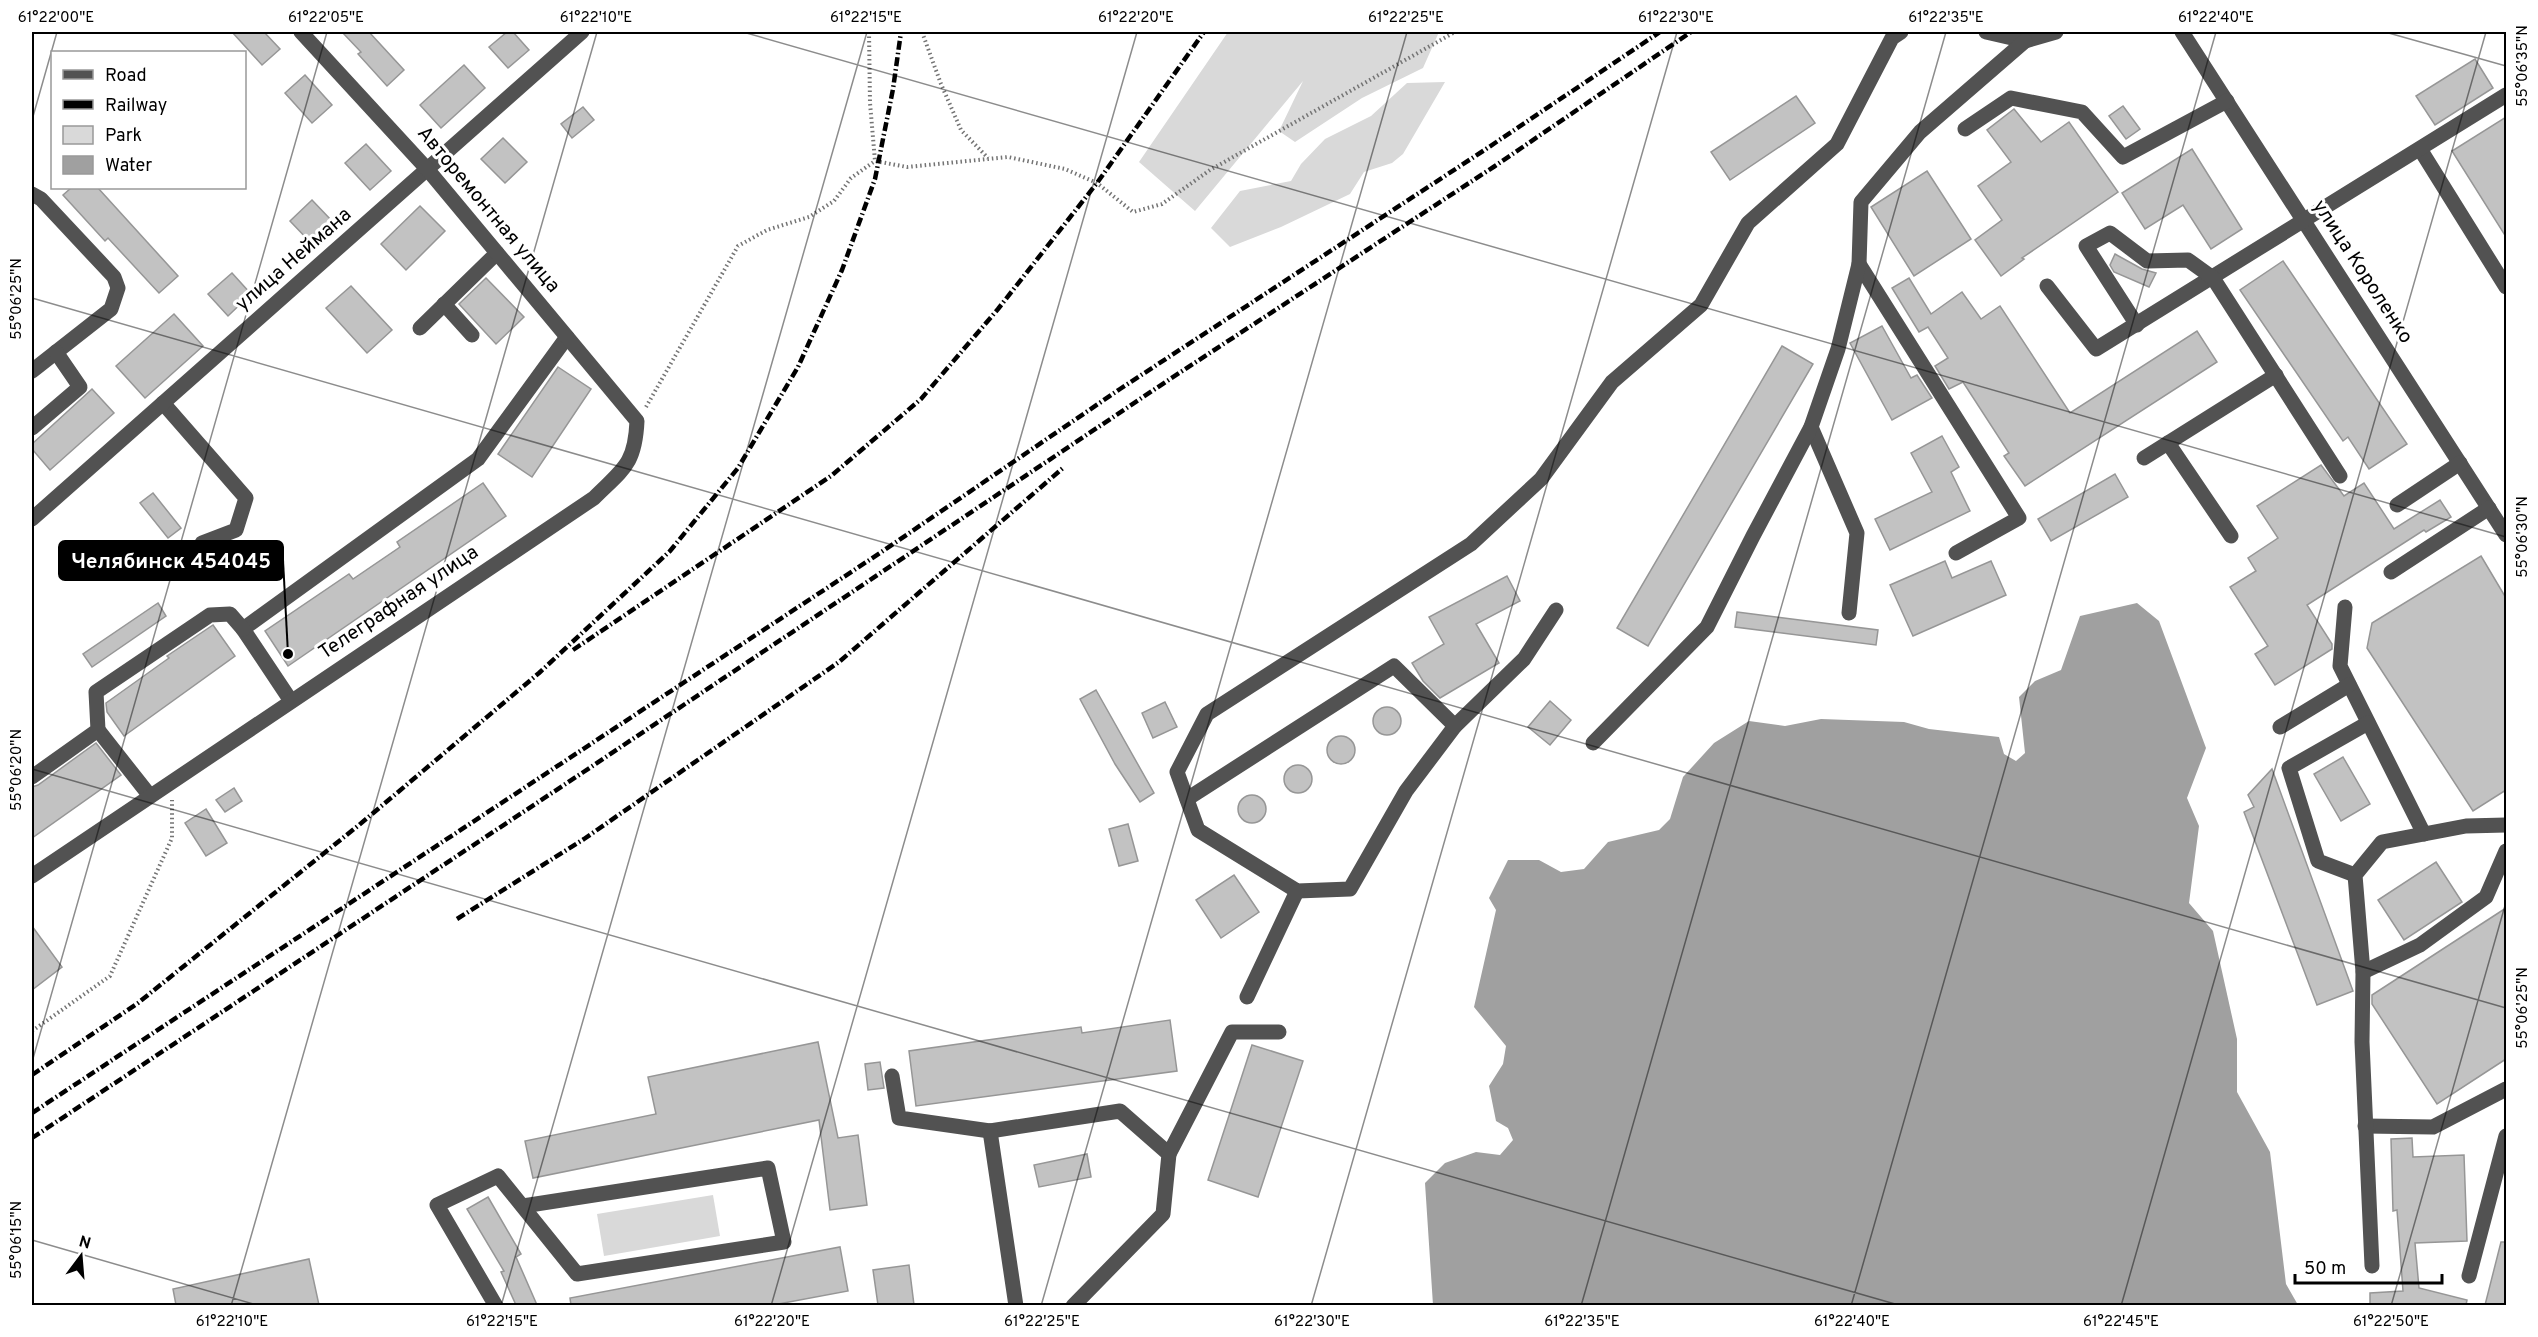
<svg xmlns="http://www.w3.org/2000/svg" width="2538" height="1337" font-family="Overpass,sans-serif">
<rect width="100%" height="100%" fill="#fff"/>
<!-- green -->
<g fill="#d9d9d9">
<path d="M1228,32H1439L1423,68L1362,98L1295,142L1279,131L1303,81L1195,211L1139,162Z"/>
<path d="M1445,82L1403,154L1392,163L1364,172L1350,194L1281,227L1230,247L1211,228L1240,191L1291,181L1301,164L1325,139L1371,116L1407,83Z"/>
<path d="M713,1195L720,1236L604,1256L597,1214Z"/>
</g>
<!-- water -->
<path fill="#a0a0a0" d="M2137,603L2159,621L2206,748L2187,798L2199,826L2189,903L2213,931L2237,1039V1092L2270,1152L2286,1284L2298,1305H1433L1425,1183L1445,1163L1476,1152L1500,1155L1513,1140L1508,1128L1496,1121L1489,1086L1503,1064L1506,1046L1474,1007L1496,910L1489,898L1508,860H1539L1561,872L1584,869L1608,842L1659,830L1670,819L1683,777L1714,743L1749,721L1785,726L1821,719L1904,722L1929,729L1999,737L2004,754L2016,761L2025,753L2019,697L2035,681L2061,670L2080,616Z"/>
<!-- building -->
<g fill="#c2c2c2" stroke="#969696" stroke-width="1.5">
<path d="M232,32H264L280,49L262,65Z"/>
<path d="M342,32H369L404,70L387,86L358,54L361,52Z"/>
<path d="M507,32H513L529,50L508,68L489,47Z"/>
<path d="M2475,59L2493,88L2435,125L2416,96Z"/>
<path d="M464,65L485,88L441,128L420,105Z"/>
<path d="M305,75L332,105L312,123L285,93Z"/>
<path d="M1796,96L1815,123L1730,180L1711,152Z"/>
<path d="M2123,106L2140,129L2126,139L2109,116Z"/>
<path d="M583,107L594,120L572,138L561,124Z"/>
<path d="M2014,109L2041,142L2069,122L2118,192L2022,258L2024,259L2001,276L1975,240L2002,220L1978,186L2011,162L1987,130Z"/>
<path d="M2506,117V237L2452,151Z"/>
<path d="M503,138L527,162L505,183L481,159Z"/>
<path d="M366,144L391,171L370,190L345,163Z"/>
<path d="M2192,149L2242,229L2211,249L2183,205L2145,229L2122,193Z"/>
<path d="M1927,171L1971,239L1914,276L1871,207Z"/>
<path d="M71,188H98L178,276L159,293L108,238L105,241L63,195Z"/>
<path d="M312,200L332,221L310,242L290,221Z"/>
<path d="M420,206L445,231L406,270L381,244Z"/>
<path d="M2115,254L2142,269L2156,273L2149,287L2114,272L2110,265Z"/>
<path d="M2283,261L2407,444L2369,469L2348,437L2343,441L2240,290Z"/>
<path d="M232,273L251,294L228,316L208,294Z"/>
<path d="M486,278L524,317L496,344L459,304Z"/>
<path d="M1909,278L1931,314L1962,292L1981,319L2000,306L2070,413L2197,331L2217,362L2025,486L2004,456L2009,453L1963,382L1949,389L1935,366L1948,358L1928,327L1919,332L1892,288Z"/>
<path d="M351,286L392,330L367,353L326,308Z"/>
<path d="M174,314L203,346L145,398L116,366Z"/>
<path d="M1882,326L1911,378L1917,375L1932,398L1892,420L1850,343Z"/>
<path d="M1782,346L1813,364L1648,646L1617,628Z"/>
<path d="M558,367L591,389L532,477L498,454Z"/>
<path d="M92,389L114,413L50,470L32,449V444Z"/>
<path d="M1942,436L1959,467L1951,472L1970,511L1890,550L1875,519L1932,492L1911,453Z"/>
<path d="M2321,465L2344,496L2364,483L2394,529L2440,500L2451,517L2426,532L2424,530L2307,605L2332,644V649L2275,685L2255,654L2268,646L2230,587L2256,571L2248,558L2278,538L2257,506Z"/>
<path d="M2115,474L2128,497L2051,541L2038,519Z"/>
<path d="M483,483L506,516L288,666L265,631L349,574L353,579L400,547L397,542Z"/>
<path d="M153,493L181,528L168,538L140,503Z"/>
<path d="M2481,556L2506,598V790L2473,811L2367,648L2372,623Z"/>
<path d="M1945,561L1952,578L1991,561L2006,595L1913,636L1890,585Z"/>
<path d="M1507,576L1520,601L1476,624L1499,663L1440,698L1423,681L1412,663L1444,644L1429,617Z"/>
<path d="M158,603L166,616L92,667L83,654Z"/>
<path d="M1737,612L1878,630L1876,645L1735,627Z"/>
<path d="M213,625L235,656L124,736L107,712L106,703L169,658L167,656Z"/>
<path d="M1096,690L1154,793L1140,802L1115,764L1080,699Z"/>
<path d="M1550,701L1571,720L1550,745L1528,727Z"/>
<path d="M1165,702L1177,727L1153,738L1142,713Z"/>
<circle cx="1387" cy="721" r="14"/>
<circle cx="1341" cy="750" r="14"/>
<path d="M96,743L121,775L32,838V787L38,785Z"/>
<path d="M2343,757L2370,804L2341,821L2314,774Z"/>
<circle cx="1298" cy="779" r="14"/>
<path d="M2272,769L2353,991L2317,1005L2244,812L2254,807L2248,795Z"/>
<path d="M234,788L242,801L225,812L216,800Z"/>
<circle cx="1252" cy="809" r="14"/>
<path d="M206,809L227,843L206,856L185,823Z"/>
<path d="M1128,824L1138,861L1119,866L1109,829Z"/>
<path d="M2436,862L2462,902L2404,940L2378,900Z"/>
<path d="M1234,875L1259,912L1221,938L1196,900Z"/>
<path d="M2506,908V1059L2437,1104L2372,1004V995Z"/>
<path d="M32,926L62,967L32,990Z"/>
<path d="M1170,1020L1177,1071L916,1106L909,1051L1081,1027L1082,1033Z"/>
<path d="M818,1042L838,1138L858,1135L867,1205L830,1210L819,1120L533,1178L525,1141L656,1114L648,1077Z"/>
<path d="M1252,1045L1303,1061L1258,1197L1208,1180Z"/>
<path d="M880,1062L884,1088L868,1090L865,1064Z"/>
<path d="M2412,1138L2413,1157L2464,1155L2467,1241L2415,1243L2419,1288L2467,1300L2466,1305H2370V1293L2403,1291L2397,1210L2393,1211L2391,1139Z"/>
<path d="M1087,1154L1091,1177L1039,1187L1034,1165Z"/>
<path d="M488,1197L521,1254L516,1257L537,1305H516L501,1272L504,1271L467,1209Z"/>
<path d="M2501,1242H2506V1305H2485Z"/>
<path d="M840,1247L848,1291L773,1305H571L570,1298Z"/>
<path d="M309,1259L319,1305H176L173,1289Z"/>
<path d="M909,1265L914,1305H878L873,1270Z"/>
</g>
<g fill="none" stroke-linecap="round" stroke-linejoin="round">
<!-- path -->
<g stroke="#747474" stroke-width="4" stroke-dasharray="1.5 3" stroke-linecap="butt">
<path d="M869,32L870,103L875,161"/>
<path d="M922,32L941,84L961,130L988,158"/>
<path d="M646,407L738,246L767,230L809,217L834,201L851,178L875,161L907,167L1008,157L1065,169L1097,183L1133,212L1162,204L1210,170L1455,32"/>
<path d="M32,1031L110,976L172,838V800"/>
</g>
<!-- minor -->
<g stroke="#525252" stroke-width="15">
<path d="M1986,32L2025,41L2056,32"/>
<path d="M2182,32L2506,535"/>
<path d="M1965,129L2011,98L2082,112L2123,157L2227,101"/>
<path d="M2420,149L2506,287"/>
<path d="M32,194L41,199L114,277L118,288L111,309L32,371"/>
<path d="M1859,264L2019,518L1956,553"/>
<path d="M2047,286L2096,349L2506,95"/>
<path d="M444,304L472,335"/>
<path d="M2137,325L2086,246L2110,233L2147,261L2188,260L2213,278L2340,476"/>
<path d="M420,328L497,253"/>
<path d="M163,403L246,498L236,530L202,543"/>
<path d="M1811,427L1857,533L1849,613"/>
<path d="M32,428L80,387L56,352"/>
<path d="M2168,443L2231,536"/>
<path d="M2144,458L2276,375"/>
<path d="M2397,505L2460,463"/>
<path d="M32,519L582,32"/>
<path d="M2391,572L2489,508"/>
<path d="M2345,607L2340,666L2424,834"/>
<path d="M1556,610L1524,659L1455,726L1406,791L1350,889L1297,891L1198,830L1177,772L1207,714L1471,544L1541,479L1612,382L1701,305L1748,223L1837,144L1892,38L1901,32"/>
<path d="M291,701L243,629L478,459L567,337"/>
<path d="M2280,727L2349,685"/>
<path d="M98,730L150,796"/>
<path d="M1593,743L1707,627L1753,536L1811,427L1838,349L1859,264L1861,202L1920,132L2025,41"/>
<path d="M32,777L98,730L96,692L210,615L230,614L243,629"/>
<path d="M1187,799L1394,666L1455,726"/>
<path d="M2355,875L2318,861L2289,768L2368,723"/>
<path d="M32,876L594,498C623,469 635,465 637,421L428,170L301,32"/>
<path d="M2363,972L2420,945L2486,897L2506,851"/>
<path d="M1247,997L1297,891"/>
<path d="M892,1076L899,1118L990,1131L1120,1111L1169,1154L1163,1214L1073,1306"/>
<path d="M2365,1126L2433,1127L2506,1089"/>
<path d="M990,1131L1016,1306"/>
<path d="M1169,1154L1232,1032H1279"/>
<path d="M2372,1266L2362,1042L2363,972L2355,875L2382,842L2466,826L2506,825"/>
<path d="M2469,1276L2506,1136"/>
<path d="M496,1306L437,1205L498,1176L577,1274L784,1242L768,1168L523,1206"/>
</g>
<!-- rail -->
<g stroke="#000" stroke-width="4.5" stroke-dasharray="9 3 1.5 3" stroke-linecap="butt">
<path d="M573,650L831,476L921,399L998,309L1097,183L1204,32"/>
<path d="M457,919L584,839L839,662L1063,468"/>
<path d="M32,1075L138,1003L359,825L539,673L670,551L738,468L798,367L842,270L875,179L893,89L901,32"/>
<path d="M32,1113L880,553L1120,389L1483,151L1660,32"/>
<path d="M32,1138L582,773L1167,381L1495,166L1691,32"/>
</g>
</g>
<!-- ticks -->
<path fill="none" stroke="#000" stroke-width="1.5" stroke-opacity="0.45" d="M743,32L2506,537M2385,32L2506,66M32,120L57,32M32,298L2506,1008M32,769L1902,1306M32,1062L327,32M32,1240L260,1306M231,1306L597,32M501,1306L867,32M771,1306L1137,32M1041,1306L1407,32M1311,1306L1677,32M1581,1306L1946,32M1851,1306L2216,32M2121,1306L2486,32M2391,1306L2506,902"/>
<g text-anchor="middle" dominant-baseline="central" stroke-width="6" stroke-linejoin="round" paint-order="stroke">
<!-- street labels -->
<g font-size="20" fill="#000" stroke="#fff">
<text transform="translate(488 210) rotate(50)">Авторемонтная улица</text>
<text transform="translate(294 260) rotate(-41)">улица Неймана</text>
<text transform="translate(2362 272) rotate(57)">улица Короленко</text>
<text transform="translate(399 603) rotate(-34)">Телеграфная улица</text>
</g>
</g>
<!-- callouts -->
<path fill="none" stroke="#000" stroke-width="2" d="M288 654L283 560"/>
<circle fill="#000" stroke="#fff" stroke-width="2" cx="288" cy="654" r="6"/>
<rect fill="#000" stroke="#000" stroke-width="2" x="59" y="541" width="224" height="39" rx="6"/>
<g font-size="21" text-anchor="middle" font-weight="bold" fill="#fff">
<text x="171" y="568">Челябинск 454045</text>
</g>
<!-- border -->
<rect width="2538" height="1337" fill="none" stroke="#ffffff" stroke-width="66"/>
<!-- legend -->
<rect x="51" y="51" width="195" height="138" fill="#ffffff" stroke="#999999" stroke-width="1.5"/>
<rect x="63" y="70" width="30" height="9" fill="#525252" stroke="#999999" stroke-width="1.5"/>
<text x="105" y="81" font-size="18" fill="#000000">Road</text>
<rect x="63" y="100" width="30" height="9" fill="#000000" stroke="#999999" stroke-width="1.5"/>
<text x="105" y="111" font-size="18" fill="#000000">Railway</text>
<rect x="63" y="126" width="30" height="18" fill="#d9d9d9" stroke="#999999" stroke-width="1.5"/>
<text x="105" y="141" font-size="18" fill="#000000">Park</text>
<rect x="63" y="156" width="30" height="18" fill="#a0a0a0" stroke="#999999" stroke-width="1.5"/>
<text x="105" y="171" font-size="18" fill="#000000">Water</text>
<!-- north arrow -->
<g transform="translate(81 1256) rotate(16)" stroke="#ffffff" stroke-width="4.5" paint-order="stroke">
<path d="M0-4.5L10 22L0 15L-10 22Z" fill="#000000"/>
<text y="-9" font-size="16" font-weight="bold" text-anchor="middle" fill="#000000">N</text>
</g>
<!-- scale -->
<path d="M2295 1274v9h147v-9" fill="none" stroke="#000000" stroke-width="3"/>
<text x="2304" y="1274" font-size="18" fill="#000000" stroke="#ffffff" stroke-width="4.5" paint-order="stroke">50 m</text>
<rect x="33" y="33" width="2472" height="1271" fill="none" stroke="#000" stroke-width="2"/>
<g font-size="15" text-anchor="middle" fill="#000">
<text x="56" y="22">61°22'00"E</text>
<text x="326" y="22">61°22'05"E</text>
<text x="596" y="22">61°22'10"E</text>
<text x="866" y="22">61°22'15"E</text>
<text x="1136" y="22">61°22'20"E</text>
<text x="1406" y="22">61°22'25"E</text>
<text x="1676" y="22">61°22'30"E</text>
<text x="1946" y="22">61°22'35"E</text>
<text x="2216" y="22">61°22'40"E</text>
<text transform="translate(2522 66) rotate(-90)" y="5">55°06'35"N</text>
<text transform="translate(16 299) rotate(-90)" y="5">55°06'25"N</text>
<text transform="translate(2522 537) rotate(-90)" y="5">55°06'30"N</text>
<text transform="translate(16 770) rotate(-90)" y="5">55°06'20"N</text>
<text transform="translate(2522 1008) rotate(-90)" y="5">55°06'25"N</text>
<text transform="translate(16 1240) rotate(-90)" y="5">55°06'15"N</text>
<text x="232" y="1326">61°22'10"E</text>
<text x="502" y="1326">61°22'15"E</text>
<text x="772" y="1326">61°22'20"E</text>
<text x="1042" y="1326">61°22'25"E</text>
<text x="1312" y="1326">61°22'30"E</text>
<text x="1582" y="1326">61°22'35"E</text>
<text x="1852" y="1326">61°22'40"E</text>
<text x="2121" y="1326">61°22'45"E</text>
<text x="2391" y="1326">61°22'50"E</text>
</g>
</svg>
